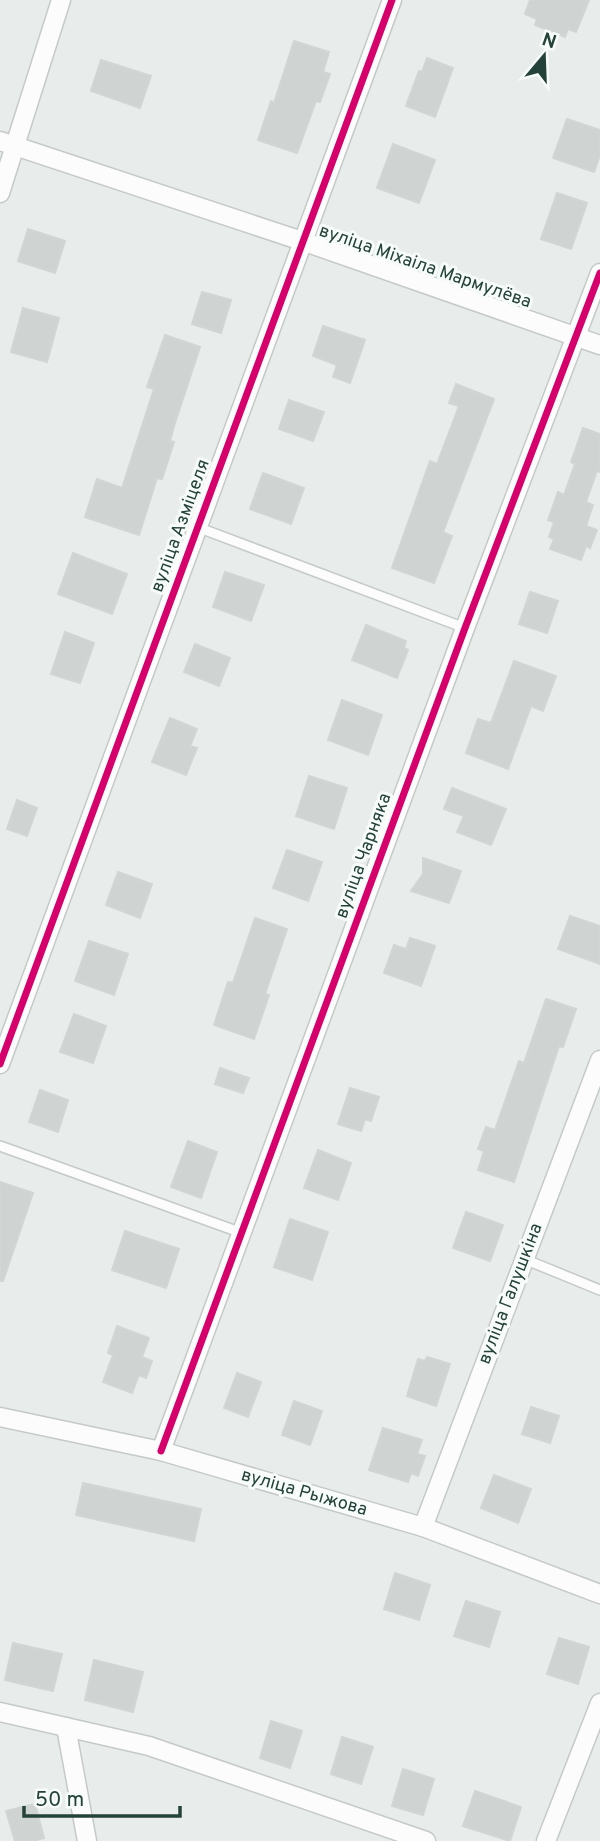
<svg xmlns="http://www.w3.org/2000/svg" width="600" height="1841" font-family="Overpass,sans-serif">
<rect width="100%" height="100%" fill="#e8edeb"/>
<!-- building -->
<g fill="#cfd4d2" stroke="#d1d6d4" stroke-width="2">
<path d="M530,0H589L576,32L568,29L565,37L535,25L537,19L525,14Z"/>
<path d="M294,41L329,52L323,72L330,74L320,102L316,101L297,153L258,140L271,101L274,103Z"/>
<path d="M427,58L453,68L435,117L406,106L419,71L422,72Z"/>
<path d="M101,60L151,76L140,108L91,91Z"/>
<path d="M567,119L600,130V155L594,172L553,158Z"/>
<path d="M393,144L435,160L419,203L377,188Z"/>
<path d="M557,193L587,203L571,249L541,239Z"/>
<path d="M28,229L65,241L55,273L18,261Z"/>
<path d="M202,292L231,300L221,333L192,324Z"/>
<path d="M23,308L59,318L47,362L11,352Z"/>
<path d="M323,326L365,340L350,383L333,377L337,365L313,356Z"/>
<path d="M165,335L200,347L174,426L170,441L174,442L162,479L157,478L139,535L85,517L97,479L122,488L154,389L147,387Z"/>
<path d="M456,384L494,399L443,532L452,536L434,583L392,568L430,461L437,464L459,406L449,403Z"/>
<path d="M289,400L324,412L313,441L279,429Z"/>
<path d="M583,428L600,434V472L597,471L586,502L593,505L586,526L597,530L590,548L586,546L581,560L550,549L554,539L549,537L554,522L548,520L558,492L564,495L575,464L571,462Z"/>
<path d="M263,473L304,488L291,524L250,509Z"/>
<path d="M73,553L127,574L112,614L58,594Z"/>
<path d="M225,572L264,585L251,621L213,607Z"/>
<path d="M530,592L558,601L547,633L519,624Z"/>
<path d="M366,625L406,641L404,648L408,650L397,678L352,660Z"/>
<path d="M65,632L94,643L80,683L51,674Z"/>
<path d="M195,644L230,658L219,686L184,672Z"/>
<path d="M514,661L556,676L543,711L531,706L508,769L466,753L478,719L491,723Z"/>
<path d="M342,700L382,715L368,755L328,740Z"/>
<path d="M170,718L197,729L190,746L197,748L186,775L152,762Z"/>
<path d="M309,776L347,788L334,829L296,816Z"/>
<path d="M452,788L506,809L491,845L457,832L464,816L444,809Z"/>
<path d="M17,800L37,808L27,836L7,829Z"/>
<path d="M287,850L322,862L308,901L273,888Z"/>
<path d="M423,858L461,871L449,903L411,891L423,874Z"/>
<path d="M118,872L152,884L140,918L106,905Z"/>
<path d="M570,916L600,926V964L558,949Z"/>
<path d="M255,918L287,929L265,994L269,995L254,1039L214,1025L228,982L233,983Z"/>
<path d="M410,938L435,946L421,986L384,973L394,945L406,949Z"/>
<path d="M89,941L128,954L114,995L75,981Z"/>
<path d="M546,999L576,1009L563,1047L559,1046L514,1182L478,1170L484,1151L478,1149L486,1127L495,1130L519,1061L524,1063Z"/>
<path d="M74,1014L106,1026L93,1063L60,1052Z"/>
<path d="M220,1068L249,1078L243,1093L215,1084Z"/>
<path d="M350,1088L379,1097L371,1121L365,1119L361,1131L338,1124Z"/>
<path d="M40,1090L68,1100L58,1132L29,1122Z"/>
<path d="M188,1141L217,1152L201,1198L171,1187Z"/>
<path d="M318,1150L351,1163L338,1200L304,1188Z"/>
<path d="M0,1182L33,1193L3,1281H0Z"/>
<path d="M466,1212L503,1225L490,1261L453,1248Z"/>
<path d="M290,1219L328,1232L312,1280L274,1267Z"/>
<path d="M125,1231L179,1249L166,1288L112,1270Z"/>
<path d="M117,1326L149,1338L142,1357L152,1361L146,1378L139,1375L132,1393L103,1382L113,1355L108,1353Z"/>
<path d="M427,1357L450,1364L436,1406L407,1396L418,1359L425,1361Z"/>
<path d="M237,1373L261,1382L248,1417L224,1408Z"/>
<path d="M294,1401L322,1411L310,1445L282,1435Z"/>
<path d="M531,1407L559,1416L550,1443L522,1434Z"/>
<path d="M383,1428L422,1440L417,1454L425,1456L418,1476L411,1473L408,1482L369,1470Z"/>
<path d="M494,1475L531,1489L518,1523L481,1508Z"/>
<path d="M83,1483L201,1509L194,1541L76,1515Z"/>
<path d="M395,1573L430,1585L419,1620L384,1609Z"/>
<path d="M466,1601L500,1612L489,1647L454,1636Z"/>
<path d="M559,1638L589,1647L578,1684L547,1674Z"/>
<path d="M13,1643L62,1654L53,1691L5,1680Z"/>
<path d="M94,1660L143,1672L133,1712L85,1700Z"/>
<path d="M271,1721L302,1731L290,1768L260,1758Z"/>
<path d="M342,1737L373,1747L361,1784L331,1774Z"/>
<path d="M403,1769L434,1779L423,1815L392,1806Z"/>
<path d="M475,1791L521,1807L510,1841L463,1826Z"/>
<path d="M35,1804L44,1838L33,1841H15L6,1811Z"/>
</g>
<g fill="none" stroke-linecap="round" stroke-linejoin="round">
<defs>
<g id="service">
<path d="M197,527L465,628"/>
<path d="M0,1146L242,1233"/>
<path d="M524,1259L600,1290"/>
</g>
<g id="minor">
<path d="M0,141L302,241L600,345"/>
<path d="M0,193L61,0"/>
<path d="M0,1064L392,0"/>
<path d="M0,1417L161,1451L423,1527L600,1594"/>
<path d="M161,1451L465,628L600,273"/>
<path d="M423,1527L600,1060"/>
<path d="M0,1712L149,1746L426,1841"/>
<path d="M66,1727L87,1841"/>
<path d="M546,1841L600,1703"/>
</g>
</defs>
<!-- service casing -->
<use href="#service" stroke="#c5cac8" stroke-width="12"/>
<!-- minor casing -->
<use href="#minor" stroke="#c5cac8" stroke-width="21"/>
<!-- service -->
<use href="#service" stroke="#fcfcfc" stroke-width="9"/>
<!-- minor -->
<use href="#minor" stroke="#fcfcfc" stroke-width="18"/>
<defs>
<g id="cycleway">
<path d="M0,1064L392,0"/>
<path d="M161,1451L465,628L600,273"/>
</g>
</defs>
<!-- cycleway casing -->
<use href="#cycleway" stroke="#f7fbf9" stroke-width="11"/>
<!-- cycleway -->
<use href="#cycleway" stroke="#d6006c" stroke-width="7"/>
</g>
<g text-anchor="middle" dominant-baseline="central" stroke-width="6" stroke-linejoin="round" paint-order="stroke">
<!-- street labels -->
<g font-size="18" fill="#24423a" stroke="#f7fbf9">
<text transform="translate(425 267) rotate(19)">вуліца Міхаіла Мармулёва</text>
<text transform="translate(181 526) rotate(-70)">вуліца Азміцеля</text>
<text transform="translate(364 856) rotate(-70)">вуліца Чарняка</text>
<text transform="translate(511 1294) rotate(-69)">вуліца Галушкіна</text>
<text transform="translate(304 1493) rotate(16)">вуліца Рыжова</text>
</g>
</g>
<!-- north arrow -->
<g transform="translate(544 56) rotate(19)" stroke="#f7fbf9" stroke-width="5" paint-order="stroke">
<path d="M0-5L12 26L0 18L-12 26Z" fill="#24423a"/>
<text y="-10" font-size="19" font-weight="bold" text-anchor="middle" fill="#24423a">N</text>
</g>
<!-- scale -->
<path d="M24 1806v10h156v-10" fill="none" stroke="#24423a" stroke-width="3.5"/>
<text x="35" y="1806" font-size="21" fill="#24423a" stroke="#f7fbf9" stroke-width="5" paint-order="stroke">50 m</text>
</svg>
